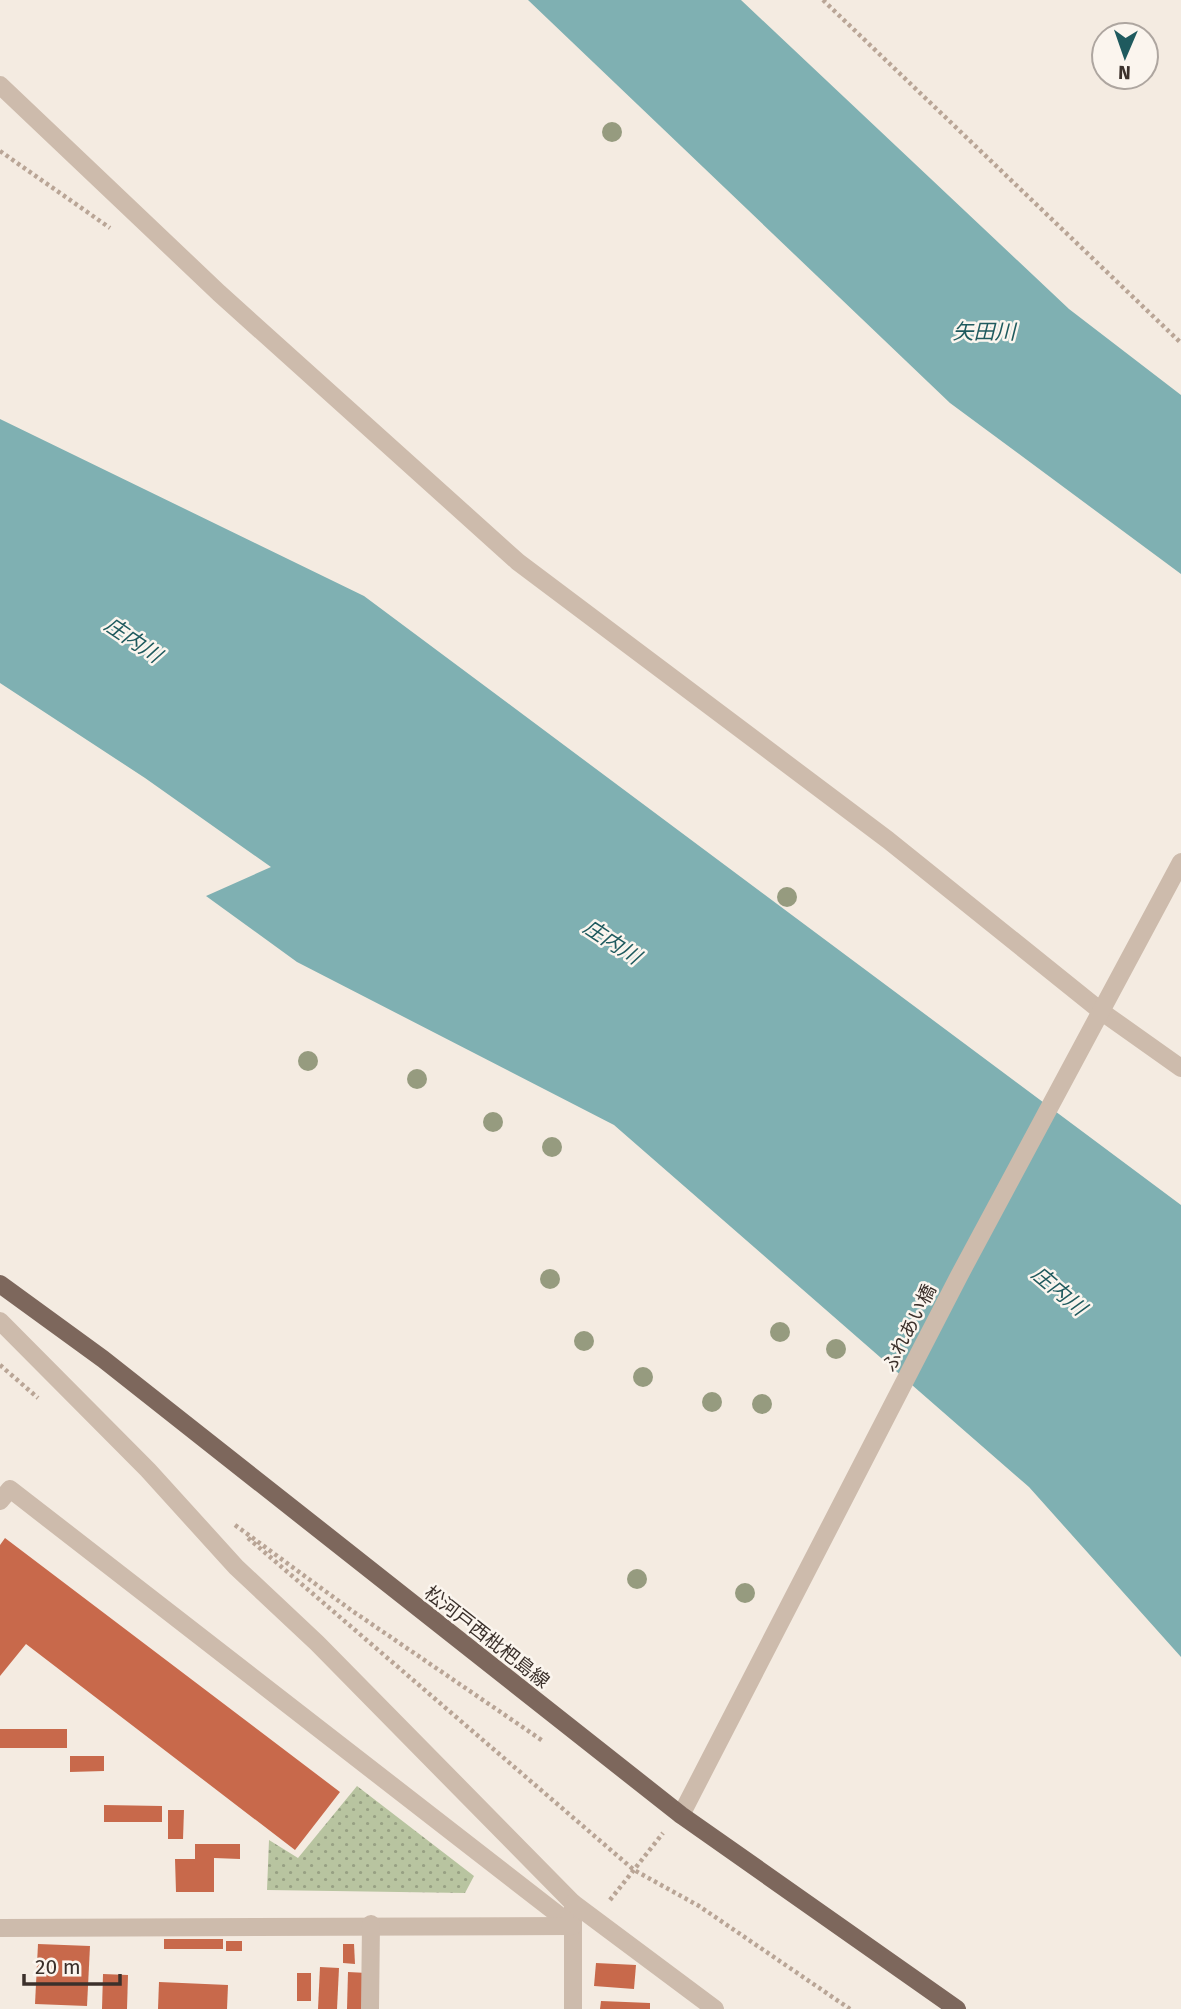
<svg xmlns="http://www.w3.org/2000/svg" width="1181" height="2009" font-family="'Fira Sans','Noto Sans JP',sans-serif">
<defs>
<pattern id="park-dots" width="8" height="8" patternUnits="userSpaceOnUse" patternTransform="scale(1.75)"><rect width="8" height="8" fill="#b8c4a0"/><path d="M2 2h.1M6 6h.1" fill="none" stroke="#97a083" stroke-width="1.8" stroke-linecap="round"/></pattern>
</defs>
<rect width="100%" height="100%" fill="#f4ebe1"/>
<!-- park -->
<path fill="url(#park-dots)" d="M357,1786L474,1876L465,1893L267,1890L269,1840L298,1858Z"/>
<!-- water -->
<g fill="#7fb0b2">
<path d="M528,0H741L1069,309L1181,395V574L950,403Z"/>
<path d="M0,419L364,596L1181,1205V1657L1029,1487L614,1125L297,962L206,896L271,867L145,778L0,683Z"/>
</g>
<!-- building -->
<g fill="#c8694b">
<path d="M5,1538L340,1792L295,1850L26,1644L0,1676V1545Z"/>
<rect x="0" y="1729" width="67" height="19"/>
<path d="M70,1756H104V1771L70,1772Z"/>
<path d="M104,1805L162,1806V1822H104Z"/>
<path d="M168,1810H184L183,1839H168Z"/>
<path d="M195,1844H240V1859L214,1858V1892H176L175,1859H195Z"/>
<rect x="164" y="1939" width="59" height="10"/>
<rect x="226" y="1941" width="16" height="10"/>
<path d="M38,1944L90,1946L87,2006L35,2004Z"/>
<path d="M343,1944H354L355,1964L343,1963Z"/>
<path d="M596,1963L636,1965L634,1989L594,1986Z"/>
<path d="M320,1967L339,1968L337,2009H318Z"/>
<path d="M348,1972L367,1973L365,2009H347Z"/>
<rect x="297" y="1973" width="14" height="28"/>
<path d="M103,1974L128,1975L127,2009H102Z"/>
<path d="M159,1982L228,1985L227,2009H158Z"/>
<path d="M601,2001L650,2003V2009H600Z"/>
</g>
<g fill="none" stroke-linecap="round" stroke-linejoin="round">
<!-- path -->
<g stroke="#b9a596" stroke-width="4.5" stroke-dasharray="3.5 3.5" stroke-linecap="butt">
<path d="M823,0L1181,343"/>
<path d="M0,151L110,228"/>
<path d="M0,1365L38,1398"/>
<path d="M235,1525L351,1610L543,1741"/>
<path d="M248,1538L634,1870L699,1906L850,2009"/>
<path d="M610,1900L663,1833"/>
</g>
<!-- minor -->
<g stroke="#cdbbac" stroke-width="18">
<path d="M0,85L219,293L518,562L888,840L1102,1012L1181,1068"/>
<path d="M0,1321L148,1470L236,1567L317,1643L573,1903V2009"/>
<path d="M0,1501L10,1489L573,1926"/>
<path d="M681,1815L959,1276L1181,862"/>
<path d="M573,1903L715,2009"/>
<path d="M0,1928L573,1926"/>
<path d="M370,2009L371,1924"/>
</g>
<!-- major -->
<path stroke="#7d675c" stroke-width="18" d="M0,1284L103,1359L681,1815L957,2009"/>
</g>
<!-- trees -->
<g fill="#969b7f">
<circle cx="612" cy="132" r="10"/>
<circle cx="787" cy="897" r="10"/>
<circle cx="308" cy="1061" r="10"/>
<circle cx="417" cy="1079" r="10"/>
<circle cx="493" cy="1122" r="10"/>
<circle cx="552" cy="1147" r="10"/>
<circle cx="550" cy="1279" r="10"/>
<circle cx="780" cy="1332" r="10"/>
<circle cx="584" cy="1341" r="10"/>
<circle cx="836" cy="1349" r="10"/>
<circle cx="643" cy="1377" r="10"/>
<circle cx="712" cy="1402" r="10"/>
<circle cx="762" cy="1404" r="10"/>
<circle cx="637" cy="1579" r="10"/>
<circle cx="745" cy="1593" r="10"/>
</g>
<g text-anchor="middle" dominant-baseline="central" stroke-width="5" stroke-linejoin="round" paint-order="stroke">
<!-- street labels -->
<g font-size="19" fill="#3b302b" stroke="#fbf5ee">
<text transform="translate(909 1328) rotate(-63)">ふれあい橋</text>
<text transform="translate(487 1637) rotate(38)">松河戸西枇杷島線</text>
</g>
<!-- water labels -->
<g font-size="21" font-style="italic" fill="#1f5a5e" stroke="#fbf5ee">
<text x="984" y="332">矢田川</text>
<text transform="translate(133 640) rotate(34)">庄内川</text>
<text transform="translate(612 942) rotate(33)">庄内川</text>
<text transform="translate(1059 1291) rotate(40)">庄内川</text>
</g>
</g>
<!-- north arrow -->
<g transform="translate(1125 56) rotate(182)"><circle r="33" fill="#fbf5ee" stroke="#aea6a0" stroke-width="2"/>
<path d="M0-5L12 26L0 18L-12 26Z" fill="#1f5a5e"/>
<text y="-10" font-size="19" font-weight="bold" text-anchor="middle" fill="#3b302b">N</text>
</g>
<!-- scale -->
<path d="M24 1974v10h96v-10" fill="none" stroke="#3b302b" stroke-width="3.5"/>
<text x="35" y="1974" font-size="21" fill="#3b302b" stroke="#fbf5ee" stroke-width="5" paint-order="stroke">20 m</text>
</svg>
